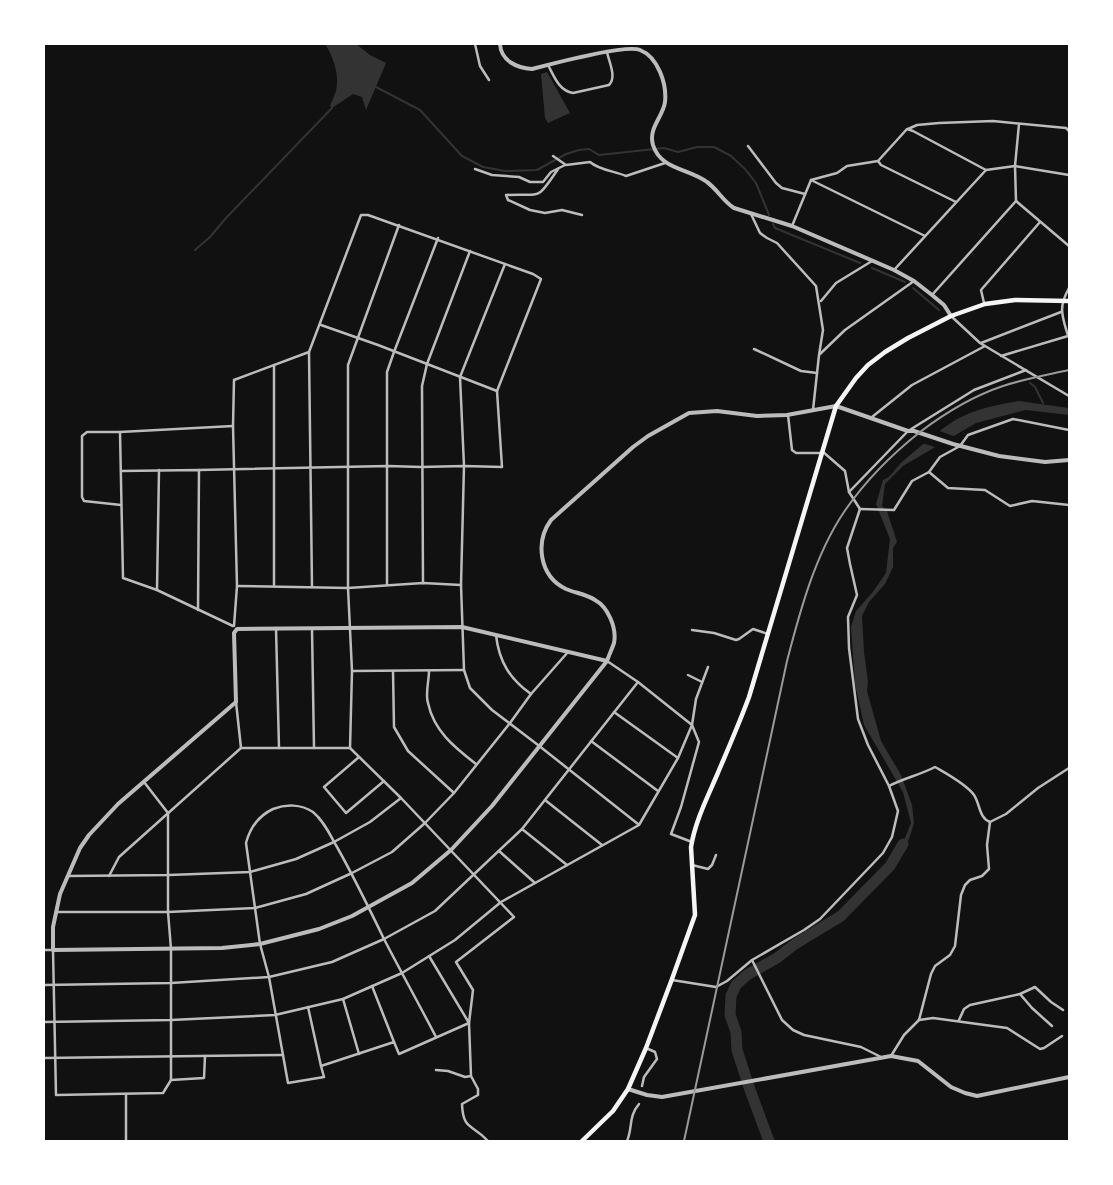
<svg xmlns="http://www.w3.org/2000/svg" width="1113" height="1185" font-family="'Nunito Sans',sans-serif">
<rect width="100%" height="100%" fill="#111"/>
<!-- water -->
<g fill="#333">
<path d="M325,44H356L370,55L386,63L366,110L362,97L353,94L332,108L330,106C332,101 334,96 336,91C340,76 333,56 325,44Z"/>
<path d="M547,72L570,113L548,123L545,118L541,74Z"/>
<path d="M1019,401L1069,408V415L1026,410L976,423L903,466L885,484L882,506L887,511L897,542L893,548V567L885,584L869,602L862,616L864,652L868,682L867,691L881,741L901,775L912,805L914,823L910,836L906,846L893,859L905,838L911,823L903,792L864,725L855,684L851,627L856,611L872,593L886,573L890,539L876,504L883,480C891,478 896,467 902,462C920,447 937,431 957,419C975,409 999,404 1019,401Z"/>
</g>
<!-- pier -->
<path fill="#111" d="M937,430L956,437L938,448L922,443Z"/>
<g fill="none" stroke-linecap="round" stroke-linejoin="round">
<!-- stream -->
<g stroke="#333" stroke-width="2">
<path d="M376,87L420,110L462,156L483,167L505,171L537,170L566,154L579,150L589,149L599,155L664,148L678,152L697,147H714L731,156L745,169L756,183L769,215"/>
<path d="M773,224L775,228L860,263"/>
<path d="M195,250L210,237L226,218L332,108"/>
<path d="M872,268L905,282"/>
<path d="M913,288L939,310"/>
<path d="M1030,383L1035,387L1043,403"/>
</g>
<!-- river -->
<path stroke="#333" stroke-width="11" d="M769,1141L750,1090L737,1050L736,1032L730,1015L731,996L736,985L747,975L777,958L795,944L841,916L890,866L903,844"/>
<!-- minor -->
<g stroke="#bcbcbc" stroke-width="2.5">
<path d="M475,44L480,66L489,80"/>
<path d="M548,65C554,76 559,91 573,93L609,85C617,77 609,62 607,52"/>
<path d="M908,129L917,125L939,123L993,121L1066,128L1069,131"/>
<path d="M748,146L776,183L782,188L805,194"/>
<path d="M553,156L566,165L590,162C599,170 614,171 626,176L665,163"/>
<path d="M475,169L492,175L519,177L530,182H543L551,172L565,165"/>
<path d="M558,169C536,202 542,193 506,195L508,200L530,210L545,213L562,210L582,215"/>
<path d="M811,180L837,173L847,166L878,161"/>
<path d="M1016,201L1069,246"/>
<path d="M956,202L881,165L878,161L907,129L913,131L986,170L1015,166L1069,175"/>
<path d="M751,214L760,233L767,238L777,243L816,286L823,330L819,355L813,410"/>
<path d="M792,226L811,180L925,236"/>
<path d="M505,264L460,377L464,466L461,585L464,670L470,688L492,710L538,745L638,824"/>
<path d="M894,270L986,170"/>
<path d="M932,295L1016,201L1015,166L1019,124"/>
<path d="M821,301L836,283L872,261"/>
<path d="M984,303L981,290L1040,222"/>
<path d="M951,316L980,343L1069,396"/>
<path d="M321,325L378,345L497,391"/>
<path d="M981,343L1061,312"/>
<path d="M754,349L801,371L817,373"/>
<path d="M820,354L845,330L914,281"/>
<path d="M1001,356L1068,336C1062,315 1058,308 1069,288"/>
<path d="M274,365V585"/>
<path d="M788,415L792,450L796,453H822"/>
<path d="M872,417L912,385L985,346"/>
<path d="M120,432L123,578L157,590L233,626"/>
<path d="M822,451L845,471L849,492L860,509"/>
<path d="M199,470L388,466L421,467L464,466L502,467L497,391L541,279L533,274L368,215H361L309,352L312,587"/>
<path d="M121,471L199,470L198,610"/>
<path d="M929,472L940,457L960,446L968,435L1013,419L1069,430"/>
<path d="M849,492L908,431L974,390L1026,370"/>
<path d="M121,505L84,501L82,497V436L87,432H120L233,426"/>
<path d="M860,509L894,510L912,481L929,472L948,488L985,490L1010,506L1032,501L1069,505"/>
<path d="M423,583L422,386L427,364L470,251"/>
<path d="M387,584V372L394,352L438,238"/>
<path d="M237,586L348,588L423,583L461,585"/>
<path d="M157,590L159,470"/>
<path d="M234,626L237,586L233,426L234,380L309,352"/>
<path d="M276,628L279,748"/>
<path d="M312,629L314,748"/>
<path d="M692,630L714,633L736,640L739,639L753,629L768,634"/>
<path d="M496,635C499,662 510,679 531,694"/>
<path d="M352,671L464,670"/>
<path d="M393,671L394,727L408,751L454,793"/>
<path d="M429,671C429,681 425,694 428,703C434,731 454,747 476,764"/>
<path d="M688,675L702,682"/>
<path d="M236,702L241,748"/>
<path d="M614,712L678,758"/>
<path d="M591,741L658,791"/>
<path d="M350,748L352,671L348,588V365L399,225"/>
<path d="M359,757L324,787L346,813L384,781"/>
<path d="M889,786C904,778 920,775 935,767C947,774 966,784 974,795C980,804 979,818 990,822"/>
<path d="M545,800L602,845"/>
<path d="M990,822L1006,814L1038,788L1069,768"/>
<path d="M522,829L567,865"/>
<path d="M692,842L671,834L681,807L699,742L692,725L696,699L708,667"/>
<path d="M499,851L535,883"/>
<path d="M692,865L708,869L712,865L716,855"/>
<path d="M67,876L169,875L250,872L296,859L334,842L370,822L401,798"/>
<path d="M109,876L119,857L241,748H350L401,798L514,917L456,962L473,990L469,1023L399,1054L394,1042L321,1066L324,1077L288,1083L269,977L260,944L246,843C250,828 258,816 273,809C286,804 301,804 313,812C324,821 330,835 337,847C354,877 369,908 384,939C401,972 419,1004 436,1037"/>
<path d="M56,912H168L255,908L306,894L352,873L392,852L425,823L454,793L510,723L531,694L568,652"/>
<path d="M44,950H53L56,1095L163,1093L171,1080V949L168,912V813L144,782"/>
<path d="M429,956L469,1023L471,1076L478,1089V1095L462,1104C463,1131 473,1124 488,1141"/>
<path d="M752,960L782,1020L793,1030L804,1035L861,1047L881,1057"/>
<path d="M672,980L716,987L727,981L752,960L804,930L820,919L883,853L892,837L898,811L889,786L868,745L858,719L849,648L848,617L857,595L850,564L847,548L860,509"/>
<path d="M44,985L171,983L269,977L332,962L384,939L435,911L522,829L638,682"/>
<path d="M372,986L394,1042"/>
<path d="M1020,994L1032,1008L1052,1026"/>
<path d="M343,999L359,1054"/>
<path d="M308,1007L321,1066"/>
<path d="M919,1020L933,1018L1007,1028L1040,1049L1044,1048L1062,1036"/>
<path d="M959,1020L964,1009L970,1005L1020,994L1035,987L1051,1002L1063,1010"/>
<path d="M44,1022L171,1020L275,1015L343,999L402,973L455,940L501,902L639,825L678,758L692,725L638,682L607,661"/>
<path d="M891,1056L904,1035L919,1020L931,974L935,966L950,955L955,946L961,895L965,885L970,880L982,876L989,869L987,845L990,822"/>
<path d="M44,1058L283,1055"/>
<path d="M436,1070L448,1071L465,1077L471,1076"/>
<path d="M171,1080L204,1078L205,1056"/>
<path d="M642,1086L644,1077L657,1059L655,1052L646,1048"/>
<path d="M126,1094V1141"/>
<path d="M627,1141C633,1127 628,1117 639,1104"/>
</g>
<!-- tertiary -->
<g stroke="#bcbcbc" stroke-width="4">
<path d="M500,44C501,61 517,68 532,69C551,64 627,44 640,50C658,57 667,84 665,102C663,117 648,128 653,145C661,170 688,168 707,182C717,189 723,201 734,208L792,226L894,270L914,281L932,295L944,305L951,316"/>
<path d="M607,661L462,627L237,629L234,633L236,702L118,804L89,835L80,848L60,894L53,927V950L222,948L260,944L319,929L352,916L412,883L451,850L492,806L607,661C609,655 612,649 614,643C617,628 608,607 595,600C586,594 575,593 566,589C539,576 535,542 551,520L633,447L648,436L689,413L717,411L757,416L787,415L836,406L908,431H914L953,444L999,456L1045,462L1069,460"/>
<path d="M628,1089L647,1095L662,1097L891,1056L918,1061L951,1087L965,1093L977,1096L1069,1077"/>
</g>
<!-- primary -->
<path stroke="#f5f5f5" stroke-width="4.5" d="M582,1141L613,1111L628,1089L646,1048L672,979L695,915L691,847C695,822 707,798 717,775C728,749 739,724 749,697L836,406L856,378L868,365L885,352L908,338L951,316L985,304L1015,300L1069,301"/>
<!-- rail -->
<path stroke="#9a9a9a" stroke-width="2" d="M684,1141L787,661C800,611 815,555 844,512C865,481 891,455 920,432C945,413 973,396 1003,386C1024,379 1047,375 1069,370"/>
</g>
<!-- border -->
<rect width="1113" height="1185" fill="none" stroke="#ffffff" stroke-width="90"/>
</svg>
